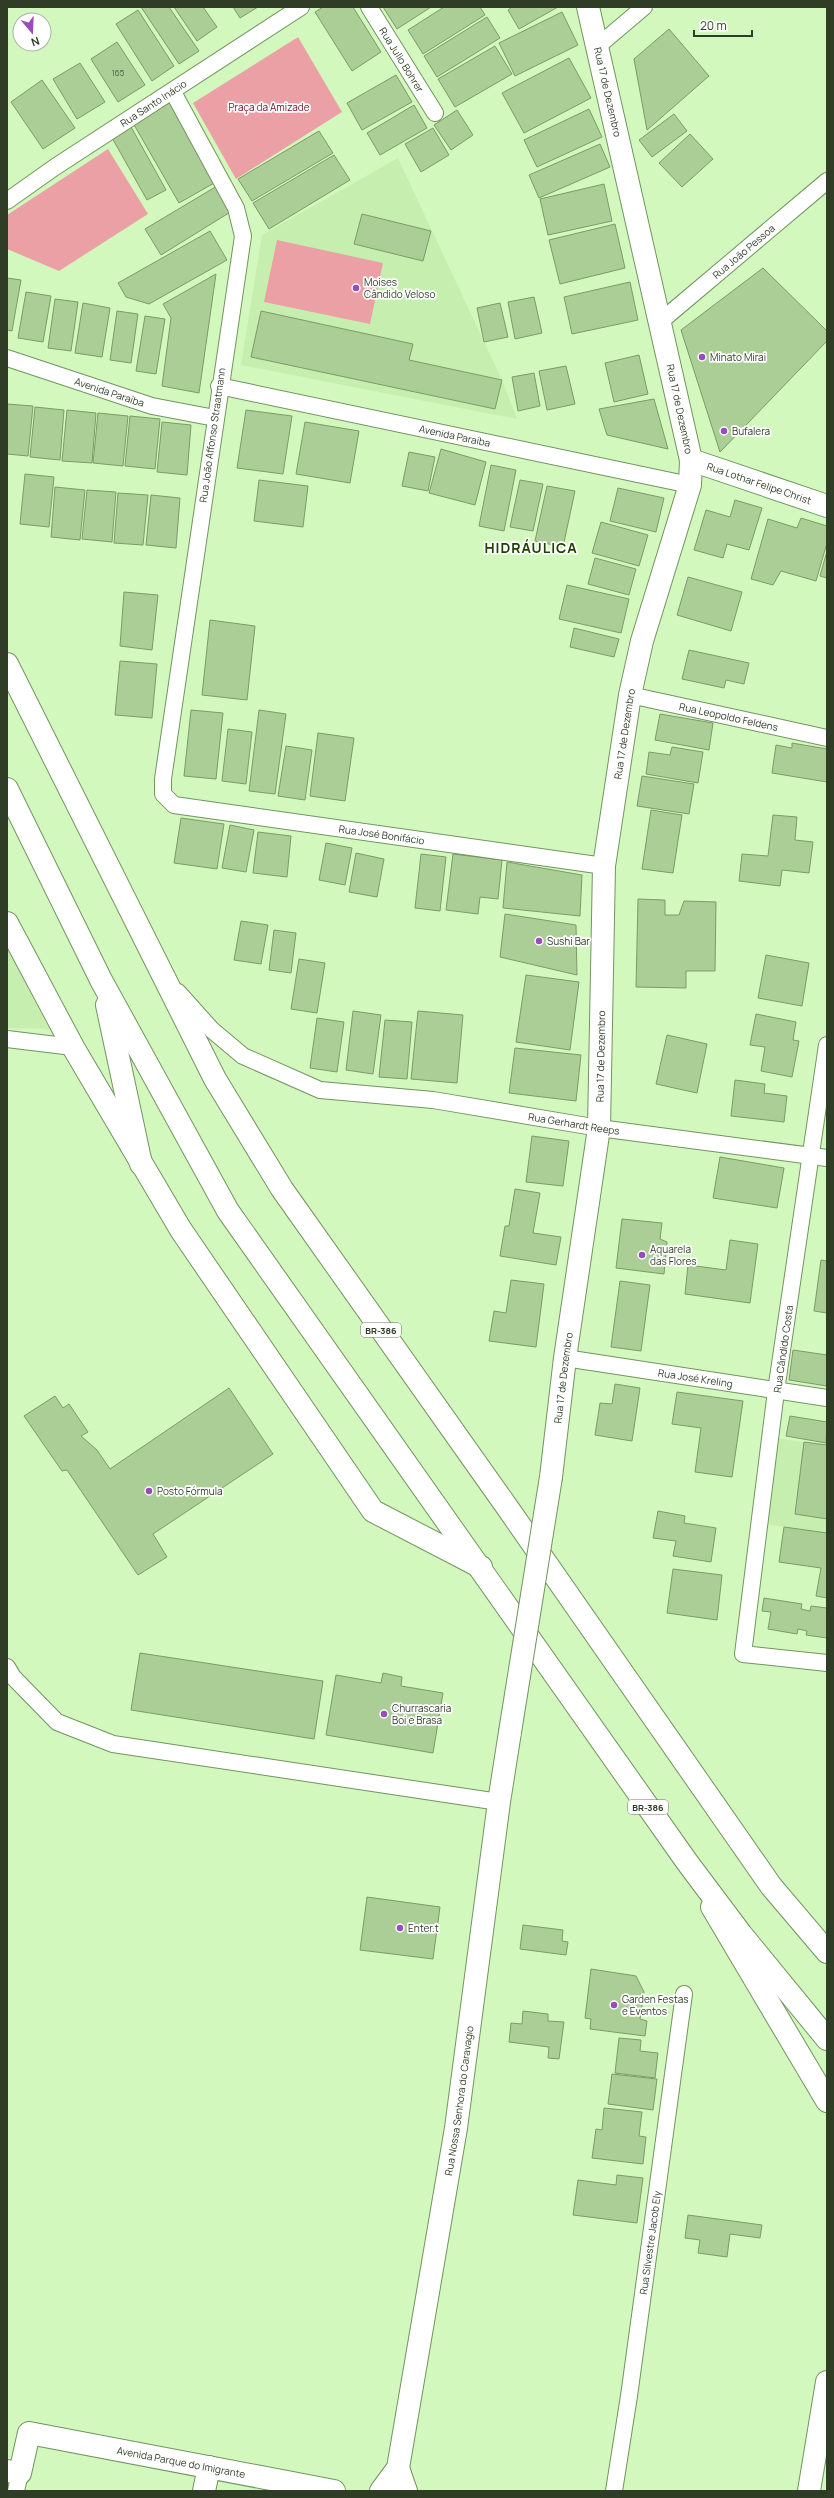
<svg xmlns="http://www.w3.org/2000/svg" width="834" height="2498" font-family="Manrope,sans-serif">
<rect width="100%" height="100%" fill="#d3f8be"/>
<!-- built -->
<g fill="#c6efaf">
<path d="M398,158L502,380L517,419L241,365L262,235Z"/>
<path d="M7,949L49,1029L7,1028Z"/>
<path d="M776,1438L827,1446V1533L763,1524Z"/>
</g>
<!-- green -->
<g fill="#eba0a6">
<path d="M298,37L342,112L236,179L193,103Z"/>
<path d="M108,149L148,214L59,271L7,249V215Z"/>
<path d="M277,240L383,263L370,324L264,302Z"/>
</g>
<!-- building -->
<g fill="#abce96" stroke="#7a9b66">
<path d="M141,7H169L199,51L179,64Z"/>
<path d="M174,7H203L217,27L197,41Z"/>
<path d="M233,7H258L240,18Z"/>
<path d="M323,7H353L381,52L352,71L315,12Z"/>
<path d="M383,7H431L397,29Z"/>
<path d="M444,7H480L485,15L423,54L408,30Z"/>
<path d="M512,7H558L519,29L508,10Z"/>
<path d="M138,10L174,66L152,81L116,24Z"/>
<path d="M562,12L578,45L515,76L499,43Z"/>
<path d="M487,17L500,38L437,77L424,56Z"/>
<path d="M669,29L709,76L647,130L634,59Z"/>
<path d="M117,42L145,85L118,102L91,59Z"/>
<path d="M495,46L512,74L455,107L438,79Z"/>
<path d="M569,58L591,98L524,133L502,93Z"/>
<path d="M80,63L105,102L77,119L53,79Z"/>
<path d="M396,75L412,102L362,130L347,103Z"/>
<path d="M42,80L75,128L43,149L11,102Z"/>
<path d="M171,102L216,182L179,203L133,123Z"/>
<path d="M414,105L427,128L380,155L367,133Z"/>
<path d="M589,109L602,137L537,167L524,140Z"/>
<path d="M457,110L473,135L451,150L434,125Z"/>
<path d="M674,114L687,131L652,157L639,140Z"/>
<path d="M130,125L166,190L147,200L111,136Z"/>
<path d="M433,128L449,155L421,172L405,144Z"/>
<path d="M319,131L333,153L252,201L238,179Z"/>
<path d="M690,134L713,159L682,187L659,163Z"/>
<path d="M600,144L610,167L539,198L529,175Z"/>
<path d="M334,155L350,180L269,229L253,203Z"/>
<path d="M604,184L612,221L548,235L540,199Z"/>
<path d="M217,186L232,211L161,255L145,229Z"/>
<path d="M362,214L431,231L423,261L354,244Z"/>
<path d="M615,224L625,268L560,284L549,240Z"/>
<path d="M210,231L227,260L149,304L126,297L118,283Z"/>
<path d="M763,268L827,331V341L720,452L681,330Z"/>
<path d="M216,274L199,393L162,386L171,318L163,304Z"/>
<path d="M7,278L21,280L12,331L7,330Z"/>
<path d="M630,282L638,320L572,334L564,297Z"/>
<path d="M26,292L51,296L43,342L18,338Z"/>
<path d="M534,297L542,333L515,339L508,302Z"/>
<path d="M55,299L78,302L71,351L48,348Z"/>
<path d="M83,303L110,308L102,357L75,353Z"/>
<path d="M500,303L508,337L484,342L477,308Z"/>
<path d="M117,311L138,314L131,363L110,360Z"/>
<path d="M261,311L413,344L409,360L502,380L495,409L251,357Z"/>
<path d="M145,316L165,319L156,374L136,371Z"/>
<path d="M639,355L648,394L614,402L605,363Z"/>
<path d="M566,366L575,404L547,410L539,371Z"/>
<path d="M534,373L540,406L518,411L512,377Z"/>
<path d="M654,399L668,449L607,435L599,409Z"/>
<path d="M7,404L33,406L28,456L7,454Z"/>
<path d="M35,407L64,410L60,460L30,457Z"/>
<path d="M67,410L96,413L92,463L62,461Z"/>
<path d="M246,410L292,416L283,474L237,468Z"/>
<path d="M98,413L128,416L123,466L93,463Z"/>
<path d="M130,416L160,419L155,469L125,466Z"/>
<path d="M162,422L191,425L187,475L157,472Z"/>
<path d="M305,422L359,431L350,483L296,474Z"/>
<path d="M441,449L486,462L475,505L429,493Z"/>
<path d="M409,452L435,457L428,491L402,486Z"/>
<path d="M491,465L516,470L504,531L479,526Z"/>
<path d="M25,474L54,477L49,527L20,524Z"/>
<path d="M259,480L308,486L303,527L254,521Z"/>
<path d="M520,480L543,484L533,531L510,527Z"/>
<path d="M547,486L575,491L563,547L535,541Z"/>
<path d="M55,487L85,490L80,540L51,537Z"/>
<path d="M618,488L664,498L656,532L610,521Z"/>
<path d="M87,490L116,492L112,542L82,539Z"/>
<path d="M118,493L148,495L143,545L114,543Z"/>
<path d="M151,495L180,498L176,548L146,545Z"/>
<path d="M735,500L762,508L749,550L727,544L723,558L694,550L706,510L730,517Z"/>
<path d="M801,518L827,526V543L816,581L781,571L773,585L751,579L768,519L797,528Z"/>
<path d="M601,522L648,535L639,566L592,553Z"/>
<path d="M827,551V578L820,576Z"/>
<path d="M595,558L636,569L629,595L588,584Z"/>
<path d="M688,577L742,592L731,631L677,615Z"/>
<path d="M567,585L629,599L621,633L559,619Z"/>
<path d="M124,592L158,595L152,650L120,646Z"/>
<path d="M210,620L255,626L247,700L202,695Z"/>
<path d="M574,628L619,639L614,657L570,647Z"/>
<path d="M689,650L749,663L744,684L726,680L724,688L682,679Z"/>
<path d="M120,661L157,664L152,718L115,715Z"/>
<path d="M191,710L223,713L216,779L184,776Z"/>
<path d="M259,710L286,714L275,794L249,791Z"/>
<path d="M660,714L713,723L709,750L655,740Z"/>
<path d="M228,729L252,732L246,784L222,781Z"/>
<path d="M318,733L354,738L345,801L310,796Z"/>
<path d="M792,743L827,749V782L772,773L776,745L792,748Z"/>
<path d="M286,746L312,750L305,800L278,796Z"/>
<path d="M672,747L703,752L698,783L646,774L649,752L670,755Z"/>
<path d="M642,776L694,784L689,814L637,806Z"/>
<path d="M651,810L682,815L673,873L642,869Z"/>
<path d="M773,815L797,817L795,840L813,842L809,873L782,870L780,886L739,881L742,854L768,856Z"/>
<path d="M181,818L224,824L217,869L174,863Z"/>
<path d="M230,825L254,830L246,872L222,868Z"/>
<path d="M258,832L291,836L287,877L253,873Z"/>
<path d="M326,843L352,848L345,885L319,880Z"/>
<path d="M356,853L384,859L377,897L349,892Z"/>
<path d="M421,854L446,857L440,911L415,908Z"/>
<path d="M453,854L502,860L498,899L480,897L478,914L446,910Z"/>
<path d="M507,862L582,875L580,916L503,908Z"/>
<path d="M638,899L665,900V915H679L684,901L716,902L715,971H686V988L636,987Z"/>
<path d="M505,914L576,925L577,975L500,957Z"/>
<path d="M241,921L268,925L261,964L234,960Z"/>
<path d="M274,930L296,933L291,973L269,970Z"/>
<path d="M766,955L809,963L802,1006L758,998Z"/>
<path d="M299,959L325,963L317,1013L291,1009Z"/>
<path d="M526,975L579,982L570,1050L516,1042Z"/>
<path d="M353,1011L381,1015L373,1074L346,1070Z"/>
<path d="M418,1011L463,1015L457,1083L411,1079Z"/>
<path d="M756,1014L796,1022L793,1040L799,1041L792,1077L761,1071L765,1047L750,1045Z"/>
<path d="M317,1018L344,1022L337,1072L310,1068Z"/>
<path d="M385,1020L412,1022L407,1079L379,1077Z"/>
<path d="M667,1035L707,1044L697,1093L656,1084Z"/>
<path d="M515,1048L581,1055L576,1101L509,1093Z"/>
<path d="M735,1080L765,1084L764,1093L787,1096L784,1122L731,1116Z"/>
<path d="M532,1136L569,1141L563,1186L526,1182Z"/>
<path d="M720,1157L784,1168L777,1208L713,1198Z"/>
<path d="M515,1189L540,1193L533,1233L561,1237L556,1265L500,1256L505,1226H509Z"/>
<path d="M622,1219L662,1223L660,1239L667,1242L664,1274L616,1268Z"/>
<path d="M730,1240L758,1244L750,1303L685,1294L688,1265L726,1270Z"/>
<path d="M821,1260L827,1261V1313L814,1311Z"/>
<path d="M511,1280L544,1284L536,1347L489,1341L494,1311L506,1313Z"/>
<path d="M620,1281L650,1285L641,1351L611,1347Z"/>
<path d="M793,1350L827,1355V1386L789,1380Z"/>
<path d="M615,1384L640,1388L632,1441L595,1435L600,1403L612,1404Z"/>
<path d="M229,1388L273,1454L153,1534L167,1557L138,1575L67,1470L62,1471L24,1416L55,1396L63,1408L69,1404L88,1432L81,1436L97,1450L110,1469Z"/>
<path d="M677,1392L743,1401L732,1477L695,1472L701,1428L672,1424Z"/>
<path d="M790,1416L827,1422L826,1443L786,1436Z"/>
<path d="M804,1442L827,1445V1519L795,1514Z"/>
<path d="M658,1511L685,1516L684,1523L716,1528L711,1562L673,1556L676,1541L653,1538Z"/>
<path d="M784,1527L827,1533V1598L816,1596L821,1568L779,1562Z"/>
<path d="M673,1569L722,1575L717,1620L667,1613Z"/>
<path d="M764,1598L802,1604L801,1609L810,1611L811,1606L827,1608V1638L806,1635L807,1631L798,1629L797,1634L768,1629L771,1612L762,1611Z"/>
<path d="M140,1653L323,1681L314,1739L131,1710Z"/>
<path d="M383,1673L402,1677L401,1686L443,1693L433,1753L326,1735L336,1675L381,1683Z"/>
<path d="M367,1897L440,1907L433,1959L360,1950Z"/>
<path d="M523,1925L563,1930L562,1941L568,1942L566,1955L520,1949Z"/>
<path d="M591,1969L636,1976L644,1992L640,2019L647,2021L645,2036L590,2029L591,2019L585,2018Z"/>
<path d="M523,2011L548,2014V2021L564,2022L559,2059L548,2058L549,2047L509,2042L511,2023L522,2024Z"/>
<path d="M619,2038L641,2040L640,2051L658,2053L655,2078L615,2073Z"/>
<path d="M612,2074L657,2079L653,2110L608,2104Z"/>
<path d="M604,2108L642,2112L639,2136L646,2137L643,2164L592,2158L596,2129L602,2130Z"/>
<path d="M617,2175L643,2178L637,2223L573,2215L578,2180L616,2185Z"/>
<path d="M688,2215L762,2225L760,2238L730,2234L727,2257L698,2253L700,2240L685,2238Z"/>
</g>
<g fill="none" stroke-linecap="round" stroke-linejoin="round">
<defs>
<g id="street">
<path id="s1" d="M369,7L435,113"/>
<path d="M598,46L644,7"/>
<path id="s2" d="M173,92L236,208L243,236L163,779V794L174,805L604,866"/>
<path id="s3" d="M7,201L55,167L301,7"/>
<path id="s4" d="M661,321L827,181"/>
<path id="s5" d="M7,358L152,406L215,418"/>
<path id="s6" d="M219,386L690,485"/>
<path id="s7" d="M630,695L827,738"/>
<path id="s8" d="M178,992L212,1030L243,1056L320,1090L433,1100L599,1128L827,1158"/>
<path d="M7,1039L73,1047"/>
<path d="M827,1045L776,1391L743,1654L827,1663"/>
<path id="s9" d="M565,1358L827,1398"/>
<path d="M7,1667L13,1677L57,1722L113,1744L499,1802"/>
<path d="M16,2491L20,2473"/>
<path id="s10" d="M614,2491L629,2396L684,1994"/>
</g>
<g id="secondary">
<path id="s11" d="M691,460L827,506"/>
<path d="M7,923L73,1047L181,1230L373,1511L481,1567"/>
<path id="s12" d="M551,1477L565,1358L599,1128L604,866L630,695L642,641L690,485L691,460L588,7"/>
<path d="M712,1907L827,2101"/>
<path d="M398,2468L406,2491"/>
<path id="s13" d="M7,2471L20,2473L29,2433L334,2491"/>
<path d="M204,2491L209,2467"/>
<path id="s14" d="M381,2491L398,2468L456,2128L499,1802L510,1732"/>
<path d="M809,2491L827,2382"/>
</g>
<g id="highway">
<path d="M7,664L215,1079L282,1189L507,1507L771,1886L827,1952"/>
<path d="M7,789L101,980L228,1211L687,1862L741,1934L827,2039"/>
<path d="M107,1005L141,1164"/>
</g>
</defs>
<!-- street casing -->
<use href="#street" stroke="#73945f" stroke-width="18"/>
<!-- secondary casing -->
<use href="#secondary" stroke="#73945f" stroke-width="24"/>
<!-- highway casing -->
<use href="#highway" stroke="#73945f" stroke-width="24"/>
<!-- street -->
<use href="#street" stroke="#fff" stroke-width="16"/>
<!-- secondary -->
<use href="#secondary" stroke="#fff" stroke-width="22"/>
<!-- highway -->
<use href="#highway" stroke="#fff" stroke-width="22"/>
<defs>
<path id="secondary-bridge" d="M510,1732L551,1477"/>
</defs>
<!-- secondary-bridge casing -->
<use href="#secondary-bridge" stroke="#73945f" stroke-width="24" stroke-linecap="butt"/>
<!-- secondary-bridge -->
<use href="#secondary-bridge" stroke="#fff" stroke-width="22"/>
</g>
<!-- markers -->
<g fill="#9a4bbc" stroke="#fff" stroke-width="1.5">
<circle cx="356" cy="288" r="4"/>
<circle cx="702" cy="357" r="4"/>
<circle cx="724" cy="431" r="4"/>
<circle cx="539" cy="941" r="4"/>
<circle cx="642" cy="1255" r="4"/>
<circle cx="149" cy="1491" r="4"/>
<circle cx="384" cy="1714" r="4"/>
<circle cx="400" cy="1928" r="4"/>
<circle cx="614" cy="2005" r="4"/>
</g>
<g text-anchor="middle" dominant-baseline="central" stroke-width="3.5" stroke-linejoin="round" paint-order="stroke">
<!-- number labels -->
<g font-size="8" fill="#4e6142">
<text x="118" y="72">165</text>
</g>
<!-- shield labels -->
<g fill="#fff" stroke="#6d7767" stroke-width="1">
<rect x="361" y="1323" width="40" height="14" rx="3"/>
<rect x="628" y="1800" width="40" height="14" rx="3"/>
</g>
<g font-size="9" font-weight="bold" fill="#2f3d26">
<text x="381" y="1330">BR-386</text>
<text x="648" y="1807">BR-386</text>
</g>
<!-- street labels -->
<g font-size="10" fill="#2f3d26" stroke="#fff">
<text stroke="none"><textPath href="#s1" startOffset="62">Rua Julio Bohrer</textPath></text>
<text transform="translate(608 92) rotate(77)">Rua 17 de Dezembro</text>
<text stroke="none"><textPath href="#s3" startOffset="176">Rua Santo Inácio</textPath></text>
<text stroke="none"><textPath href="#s4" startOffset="108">Rua João Pessoa</textPath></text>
<text stroke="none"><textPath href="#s5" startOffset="108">Avenida Paraíba</textPath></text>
<text transform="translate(680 409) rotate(78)">Rua 17 de Dezembro</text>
<text transform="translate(212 435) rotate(-82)">Rua João Affonso Straatmann</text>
<text stroke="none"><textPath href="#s6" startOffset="241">Avenida Paraíba</textPath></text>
<text stroke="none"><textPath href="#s11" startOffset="72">Rua Lothar Felipe Christ</textPath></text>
<text stroke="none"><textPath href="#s7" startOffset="101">Rua Leopoldo Feldens</textPath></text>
<text stroke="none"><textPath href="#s12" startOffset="748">Rua 17 de Dezembro</textPath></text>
<text stroke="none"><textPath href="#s2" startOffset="950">Rua José Bonifácio</textPath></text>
<text stroke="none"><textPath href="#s12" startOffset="424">Rua 17 de Dezembro</textPath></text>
<text stroke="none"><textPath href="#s8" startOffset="432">Rua Gerhardt Reeps</textPath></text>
<text transform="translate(783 1349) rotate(-82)">Rua Cândido Costa</text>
<text stroke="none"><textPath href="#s12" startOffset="100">Rua 17 de Dezembro</textPath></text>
<text stroke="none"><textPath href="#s9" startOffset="132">Rua José Kreling</textPath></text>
<text stroke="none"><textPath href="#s14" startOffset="401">Rua Nossa Senhora do Caravagio</textPath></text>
<text stroke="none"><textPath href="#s10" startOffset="251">Rua Silvestre Jacob Ely</textPath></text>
<text stroke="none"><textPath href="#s13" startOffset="209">Avenida Parque do Imigrante</textPath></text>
</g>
<!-- park labels -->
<g font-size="10" fill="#6d1026" stroke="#fff">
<text x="269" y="107">Praça da Amizade</text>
</g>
<!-- poi labels -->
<g font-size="10" fill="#2f3d26" stroke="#fff" text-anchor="start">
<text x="364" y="282">Moises<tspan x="364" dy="12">Cândido Veloso</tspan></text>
<text x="710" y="357">Minato Mirai</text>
<text x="732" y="431">Bufalera</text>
<text x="547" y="941">Sushi Bar</text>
<text x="650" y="1249">Aquarela<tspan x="650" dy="12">das Flores</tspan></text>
<text x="157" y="1491">Posto Fórmula</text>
<text x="392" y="1708">Churrascaria<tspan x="392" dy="12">Boi e Brasa</tspan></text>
<text x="408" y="1928">Enter.t</text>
<text x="622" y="1999">Garden Festas<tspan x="622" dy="12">e Eventos</tspan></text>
</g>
<!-- district labels -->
<g font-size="14" font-weight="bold" letter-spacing="1" fill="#213e09" stroke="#fff">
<text x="531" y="547">HIDRÁULICA</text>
</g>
</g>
<!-- border -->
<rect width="834" height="2498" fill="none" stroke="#2f3d26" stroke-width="16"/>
<!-- north arrow -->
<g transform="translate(32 32) rotate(161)"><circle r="19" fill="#ffffff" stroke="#acb1a8"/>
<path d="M0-3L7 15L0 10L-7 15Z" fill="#9a4bbc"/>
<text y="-6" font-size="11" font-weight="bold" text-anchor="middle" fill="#2f3d26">N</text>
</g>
<!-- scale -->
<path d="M694 30v6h58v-6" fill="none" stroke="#2f3d26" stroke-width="2"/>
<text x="700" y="30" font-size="12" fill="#2f3d26" stroke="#ffffff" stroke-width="3" paint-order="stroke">20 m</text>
</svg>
